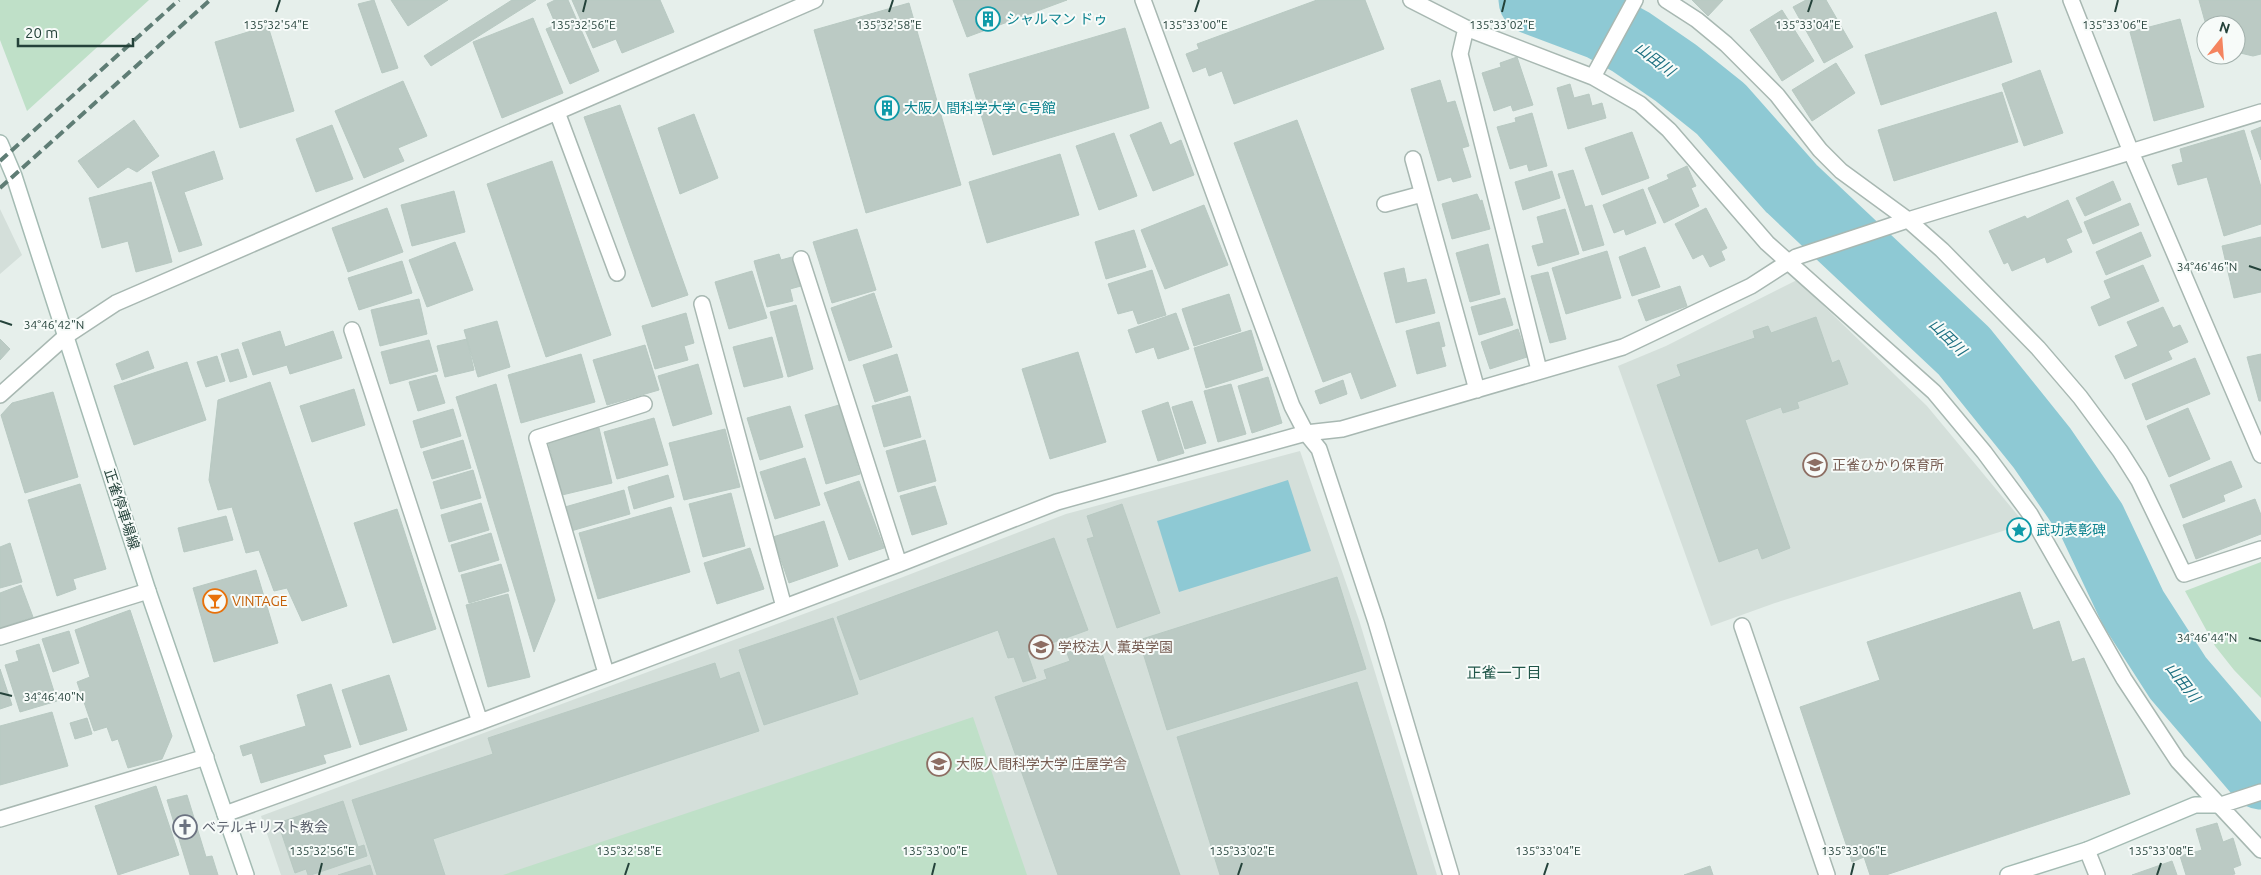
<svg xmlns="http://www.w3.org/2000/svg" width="2261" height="875" viewBox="0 0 2261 875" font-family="Ubuntu,'Noto Sans JP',sans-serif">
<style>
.built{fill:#d4dfda}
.green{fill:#bfe0c8}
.water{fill:#8ec9d4}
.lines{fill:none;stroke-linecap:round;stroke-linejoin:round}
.river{stroke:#8ec9d4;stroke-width:69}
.building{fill:#bbcac4;stroke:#b8c9c2}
.street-casing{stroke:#a8b8b2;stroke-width:18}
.secondary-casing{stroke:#a4bbb3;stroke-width:18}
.street{stroke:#fff;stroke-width:15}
.secondary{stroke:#fff;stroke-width:15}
.rail{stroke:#5f7d75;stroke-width:4;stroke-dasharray:10 5;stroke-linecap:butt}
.ticks{fill:none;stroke:#24423a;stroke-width:2}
.labels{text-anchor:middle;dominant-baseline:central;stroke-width:4;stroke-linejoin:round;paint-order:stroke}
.culture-label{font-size:14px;fill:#0d838f;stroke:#f7fbf9;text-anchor:start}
.education-label{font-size:14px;fill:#785e54;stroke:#f7fbf9;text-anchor:start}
.street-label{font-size:14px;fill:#24423a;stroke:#f7fbf9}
.food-label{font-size:14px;fill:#c56008;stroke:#f7fbf9;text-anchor:start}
.worship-label{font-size:14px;fill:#5b616d;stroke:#f7fbf9;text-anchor:start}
.water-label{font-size:15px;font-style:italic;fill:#1c6f80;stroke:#f7fbf9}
.neighbourhood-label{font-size:15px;fill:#1f5548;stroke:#f7fbf9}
.ticks-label{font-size:12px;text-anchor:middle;fill:#24423a;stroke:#f7fbf9;stroke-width:4;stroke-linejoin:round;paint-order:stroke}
</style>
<rect width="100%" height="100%" fill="#e6efeb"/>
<path class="built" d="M0,209L22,255L0,274Z
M1797,280L1927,406L2025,524L1775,603L1711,626L1618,366L1666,346Z
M1300,451L1359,620L1437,875H281L261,816L903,577L1066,514Z"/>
<path class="green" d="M0,0H149L27,111L0,40Z
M2261,562V698L2234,670L2215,646L2185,591Z
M973,717L1027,875H503Z"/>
<path class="water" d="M1288,480L1311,551L1179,592L1157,521Z"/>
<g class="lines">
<path class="river" d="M1533,0L1602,26L1631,42L1676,73L1721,109L1791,188L1964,351L2042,448L2092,521L2133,608L2178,678L2261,775"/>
</g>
<path class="building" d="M374,0L398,68L382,73L358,4Z
M391,0H448L408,26Z
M512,0H536L431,66L424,56Z
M555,0H568L599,71L570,84L546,29L556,25L547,4Z
M572,0H660L674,32L622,53L616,39L593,48Z
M953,0H1067L967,37Z
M1317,0H1365L1384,49L1234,104L1222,71L1209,76L1206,67L1193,72L1186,54L1199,49L1197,44Z
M1692,0H1723L1708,16Z
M1806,0H1826L1853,47L1824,63L1793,7Z
M2199,0H2261V54L2253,56L2236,52V25H2206Z
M909,3L961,185L866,213L814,30Z
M1782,10L1814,61L1782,81L1750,30Z
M1996,12L2012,62L1881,105L1865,55Z
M533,18L563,93L502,118L473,42Z
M2180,19L2204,107L2154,121L2130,32Z
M268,26L294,111L240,128L215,42Z
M1125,28L1149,108L993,155L969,74Z
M1517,57L1533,105L1513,111L1511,105L1494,111L1482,73L1501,67L1500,63Z
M1836,63L1855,93L1812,121L1792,90Z
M2040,70L2063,133L2024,146L2002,84Z
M1440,80L1447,103L1455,101L1469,146L1462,148L1471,177L1453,182L1451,177L1438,181L1411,89Z
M403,81L427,136L398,148L404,161L364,178L335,111Z
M1570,84L1574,98L1589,94L1592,106L1602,103L1606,118L1568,129L1557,88Z
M2002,92L2018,142L1894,181L1878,130Z
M620,105L688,295L652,307L584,117Z
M1532,113L1547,166L1529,171L1527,164L1510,169L1497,127L1516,122L1515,118Z
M694,114L718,178L680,194L658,128Z
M134,120L159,156L137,172L128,167L98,188L78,161Z
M1297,120L1396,386L1361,399L1351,372L1323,382L1234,143Z
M1161,122L1170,145L1181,140L1194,175L1153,191L1130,135Z
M332,125L353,179L316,192L296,139Z
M2261,127V160L2251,131Z
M2244,130L2261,187V224L2224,236L2207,177L2178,185L2172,165L2183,162L2180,149Z
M1632,132L1649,178L1602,195L1585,148Z
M1114,133L1137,196L1099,210L1076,146Z
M214,151L223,179L184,192L202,245L179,252L152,172Z
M1060,154L1079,215L987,243L969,182Z
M552,161L611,335L546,357L487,184Z
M1687,166L1696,186L1691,188L1699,206L1664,223L1648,188L1669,179L1667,175Z
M1573,170L1585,207L1592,205L1604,245L1583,251L1558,174Z
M1552,171L1560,198L1523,210L1515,182Z
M2113,181L2121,200L2085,216L2076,198Z
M151,182L172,262L136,272L128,241L102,248L89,198Z
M1643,189L1656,223L1626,235L1624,229L1614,233L1603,205Z
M454,191L465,232L412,246L401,205Z
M1477,194L1480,201L1482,200L1490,229L1452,239L1442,204Z
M2068,200L2082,232L2066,239L2072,252L2047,263L2045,257L2012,271L2008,262L2004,264L1989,231L2025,216L2027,219Z
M2130,203L2139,225L2093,244L2084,222Z
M1204,205L1228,265L1165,289L1141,230Z
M387,208L403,252L348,272L332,228Z
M1706,208L1727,248L1721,251L1725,260L1710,267L1703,254L1693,259L1675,224Z
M1565,209L1579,254L1538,266L1532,246L1544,243L1537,217Z
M857,229L876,290L832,303L813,242Z
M1134,230L1146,267L1106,279L1095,242Z
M2141,232L2151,256L2106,275L2096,252Z
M2261,237V292L2234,298L2222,246Z
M455,242L473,290L427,307L409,260Z
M1488,244L1500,294L1470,302L1456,253Z
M1645,247L1660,287L1632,296L1619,257Z
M1607,251L1621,298L1566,314L1552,268Z
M779,254L781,260L792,257L801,286L790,289L793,301L767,307L754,261Z
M402,261L412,293L359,310L348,278Z
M2143,265L2159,301L2099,326L2091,307L2111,298L2104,281Z
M1404,268L1407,283L1426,279L1435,313L1396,323L1384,273Z
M1152,270L1166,315L1138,324L1133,310L1118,314L1108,284Z
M752,271L767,318L729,329L715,282Z
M1548,272L1566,339L1550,343L1531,276Z
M1680,286L1687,306L1646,321L1638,300Z
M874,293L892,347L849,361L831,308Z
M1229,294L1241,331L1194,346L1182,309Z
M1505,298L1513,325L1479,335L1471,307Z
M419,299L427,334L380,346L371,310Z
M796,305L813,369L788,377L770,312Z
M2163,307L2173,328L2180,325L2188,342L2168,351L2172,359L2125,379L2115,356L2138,346L2127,322Z
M686,313L694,343L684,346L688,360L655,369L642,326Z
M1176,313L1189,349L1158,359L1154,347L1136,353L1128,330Z
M1816,317L1832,363L1839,360L1848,384L1797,402L1799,408L1783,413L1781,407L1745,420L1790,548L1762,559L1758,548L1719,562L1657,385L1681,376L1677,365L1755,338L1753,331L1768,326L1771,333Z
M497,321L510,367L478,377L464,330Z
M1439,322L1445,346L1441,347L1446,366L1417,374L1406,331Z
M1518,329L1527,357L1490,369L1481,342Z
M1251,330L1263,370L1206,388L1194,348Z
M280,331L285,347L333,331L342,358L290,374L287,365L253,375L242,343Z
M772,337L783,377L744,387L733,347Z
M0,339L10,349L0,360Z
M467,339L474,370L445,377L437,346Z
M429,340L438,371L390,384L381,352Z
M645,345L659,390L607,405L593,360Z
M238,349L247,377L230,382L221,354Z
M148,351L154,368L122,380L116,364Z
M1078,352L1106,442L1050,459L1022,369Z
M581,354L595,402L521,423L508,375Z
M897,354L908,391L875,402L863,365Z
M2261,354V401H2259L2247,357Z
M217,356L225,381L206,387L197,362Z
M2195,358L2210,394L2146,420L2132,384Z
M187,362L206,420L134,445L114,386Z
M698,364L712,414L673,426L658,376Z
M436,375L445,403L418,411L409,382Z
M1268,377L1282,423L1252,433L1238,386Z
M1343,380L1347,394L1320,404L1315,391Z
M270,382L347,606L302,621L287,588L274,591L259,550L246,553L232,507L218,510L209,480L218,400Z
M496,384L555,600L534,652L456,397Z
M1231,384L1246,434L1218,442L1204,391Z
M354,389L365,425L312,442L300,406Z
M53,392L78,477L25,493L1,415L12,403Z
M910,396L921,437L884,447L872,406Z
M1192,401L1206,443L1185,449L1172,407Z
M1168,402L1184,453L1158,461L1142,411Z
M839,405L860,474L826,484L805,415Z
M790,406L803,447L760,460L747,418Z
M2188,408L2210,459L2169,477L2147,426Z
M453,409L461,436L421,448L413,421Z
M654,418L668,465L617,479L604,432Z
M599,428L612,483L562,495L548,441Z
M725,429L740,487L684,500L669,443Z
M463,440L471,468L432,479L423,452Z
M925,440L936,481L898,492L886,451Z
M805,458L820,505L775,519L760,472Z
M2231,461L2242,487L2223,495L2225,501L2183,518L2170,485Z
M473,470L481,498L441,509L433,482Z
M668,475L674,497L634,509L628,487Z
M859,481L884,548L849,560L824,493Z
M80,484L106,569L73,579L76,589L57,596L28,500Z
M935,486L947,524L912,535L900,496Z
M624,490L630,514L571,531L565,507Z
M731,493L745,546L703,557L689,504Z
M2255,499L2261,515V534L2196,559L2183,525Z
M481,503L489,530L449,542L441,515Z
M1122,504L1160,613L1117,628L1087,539L1094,537L1087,516Z
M671,507L690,572L598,599L579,533Z
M397,509L436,629L393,643L354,523Z
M226,516L233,540L184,552L178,528Z
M824,521L838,566L789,583L773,537Z
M491,533L499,560L459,572L451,545Z
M1054,538L1088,630L1027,652L1036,678L1023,682L1014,657L1008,658L998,630L860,680L837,617Z
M10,543L22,582L0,588V547Z
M750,548L764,589L717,604L704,563Z
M501,564L509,591L469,603L461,575Z
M256,570L278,643L214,662L193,588Z
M1337,577L1366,669L1167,730L1139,640Z
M21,585L33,617L0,628V593Z
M2020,592L2033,630L2059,621L2072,662L2084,658L2130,794L1886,875H1870L1864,857L1852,862L1800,707L1880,680L1867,642Z
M508,594L530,677L488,687L466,605Z
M130,610L172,736L162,759L128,768L118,739L112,741L107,727L94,731L77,682L90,677L75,630Z
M833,618L858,694L764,725L739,650Z
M69,631L79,663L53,672L42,639Z
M1098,642L1180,875H1058L995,697L1047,679L1044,670L1070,661L1067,653Z
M39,644L57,701L20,712L5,665L19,661L16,651Z
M715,663L720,679L739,672L759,731L433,839L445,875H377L352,800L493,754L488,738Z
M0,669L12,705L0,709Z
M389,675L407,730L360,745L342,690Z
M1357,682L1417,875H1220L1177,737Z
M331,684L351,747L323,755L326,763L261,783L252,753L243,756L240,746L306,726L297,695Z
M52,712L68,766L0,785V726Z
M87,718L92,734L75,739L70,723Z
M156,786L179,855L118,875L95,806Z
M187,795L206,857L212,856L218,875H190L167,800Z
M343,801L358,847L364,845L367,856L311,875H308L306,869L295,873L278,823Z
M2217,823L2223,842L2233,838L2241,865L2233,868L2235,874L2230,875H2186L2180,856L2202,850L2196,829Z
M2172,861L2177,875H2132Z
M370,865L373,875H338Z
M1710,866L1713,875H1684Z"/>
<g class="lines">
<g class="street-casing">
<path id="street" d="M1143,0L1292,406L1306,433L1319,449L1376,622L1451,875
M1411,0L1466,28L1593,77L1640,104L1669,130L1767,243L1934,392L1984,452L2030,514L2124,679L2178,761L2261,850
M1666,0L1697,20L1726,44L1777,95L1820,150L1841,171L1908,220L1942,250L2038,348L2080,397L2120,451L2139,481L2184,574L2261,549
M2071,0L2131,152L2261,455
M1466,28L1460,54L1539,370
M1593,77L1635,0
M557,112L617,273
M1413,159L1477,390
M1385,204L1422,194
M801,259L899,564
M702,304L784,607
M352,330L480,722
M0,395L66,336L116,303L815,0
M1742,626L1827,875
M0,637L148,591
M606,673L537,438L644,404
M2221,805L2261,792
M225,814L480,722L899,564L1057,502L1306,433L1342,429L1623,347L1751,286L1796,257L1908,220L2261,112
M0,819L206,757
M2087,850L2097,875"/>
</g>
<g class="secondary-casing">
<path id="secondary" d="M0,143L14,176L148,591L246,875
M2008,875L2087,850L2195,805H2221"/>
</g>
<use href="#street" class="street"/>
<use href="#secondary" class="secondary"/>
<path class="rail" d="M0,161L179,0
M0,188L210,0"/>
</g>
<path class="ticks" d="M276,12L280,0M583,12L586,0M889,12L893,0M1195,12L1199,0M1502,12L1505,0M1808,12L1812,0M2115,12L2118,0M2249,266L2261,270M0,321L12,325M2249,638L2261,641M0,693L12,696M319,875L322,863M625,875L629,863M932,875L935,863M1238,875L1242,863M1544,875L1548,863M1851,875L1854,863M2157,875L2161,863"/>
<defs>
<g id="building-ring" transform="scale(1.25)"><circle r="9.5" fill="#f7fbf9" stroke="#0f9aa8" stroke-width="1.5"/><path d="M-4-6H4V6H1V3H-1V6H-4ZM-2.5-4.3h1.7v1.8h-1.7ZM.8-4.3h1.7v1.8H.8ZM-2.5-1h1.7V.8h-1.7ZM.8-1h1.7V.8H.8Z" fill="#0f9aa8"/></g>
<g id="school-ring" transform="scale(1.25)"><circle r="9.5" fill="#f7fbf9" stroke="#8d6e63" stroke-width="1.5"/><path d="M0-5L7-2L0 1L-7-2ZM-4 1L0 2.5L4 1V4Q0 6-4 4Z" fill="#8d6e63"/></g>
<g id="sight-ring" transform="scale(1.25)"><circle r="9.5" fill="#f7fbf9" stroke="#0f9aa8" stroke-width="1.5"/><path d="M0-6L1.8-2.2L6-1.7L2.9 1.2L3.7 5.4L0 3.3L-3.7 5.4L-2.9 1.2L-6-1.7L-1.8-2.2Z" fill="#0f9aa8"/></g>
<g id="bar-ring" transform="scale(1.25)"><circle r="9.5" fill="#f7fbf9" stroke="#e8710a" stroke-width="1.5"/><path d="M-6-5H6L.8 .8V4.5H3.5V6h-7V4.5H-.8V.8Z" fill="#e8710a"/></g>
<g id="university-ring" transform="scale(1.25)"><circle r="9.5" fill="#f7fbf9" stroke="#8d6e63" stroke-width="1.5"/><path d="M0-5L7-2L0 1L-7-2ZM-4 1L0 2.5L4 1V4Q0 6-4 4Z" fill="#8d6e63"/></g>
<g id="church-ring" transform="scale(1.25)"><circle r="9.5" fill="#f7fbf9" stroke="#6b7280" stroke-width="1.5"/><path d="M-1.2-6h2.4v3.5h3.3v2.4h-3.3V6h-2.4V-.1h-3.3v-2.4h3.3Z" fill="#6b7280"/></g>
</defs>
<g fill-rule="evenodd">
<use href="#building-ring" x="988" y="19"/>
<use href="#building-ring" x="887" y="108"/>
<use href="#school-ring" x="1815" y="465"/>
<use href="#sight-ring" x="2019" y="530"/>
<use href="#bar-ring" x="215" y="601"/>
<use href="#school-ring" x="1041" y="647"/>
<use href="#university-ring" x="939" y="764"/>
<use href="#church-ring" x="185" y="827"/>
</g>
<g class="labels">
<g class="culture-label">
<text x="1006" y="19">シャルマン ドゥ</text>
<text x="904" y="108">大阪人間科学大学 C号館</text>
<text x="2036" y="530">武功表彰碑</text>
</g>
<g class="education-label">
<text x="1832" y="465">正雀ひかり保育所</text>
<text x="1058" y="647">学校法人 薫英学園</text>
<text x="956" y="764">大阪人間科学大学 庄屋学舎</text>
</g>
<g class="street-label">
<text transform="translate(122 509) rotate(72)">正雀停車場線</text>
</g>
<g class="food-label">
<text x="232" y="601">VINTAGE</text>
</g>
<g class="worship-label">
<text x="202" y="827">ベテルキリスト教会</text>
</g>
<g class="water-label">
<text transform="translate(1655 59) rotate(37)">山田川</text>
<text transform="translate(1948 337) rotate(44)">山田川</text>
<text transform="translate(2183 682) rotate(52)">山田川</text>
</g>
<g class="neighbourhood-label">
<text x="1504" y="672">正雀一丁目</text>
</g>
</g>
<g class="ticks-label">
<text x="276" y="29">135°32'54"E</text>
<text x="583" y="29">135°32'56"E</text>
<text x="889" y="29">135°32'58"E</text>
<text x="1195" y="29">135°33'00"E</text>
<text x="1502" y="29">135°33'02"E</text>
<text x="1808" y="29">135°33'04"E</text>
<text x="2115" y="29">135°33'06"E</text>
<text x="2207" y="271">34°46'46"N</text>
<text x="54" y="329">34°46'42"N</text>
<text x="2207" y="642">34°46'44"N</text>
<text x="54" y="701">34°46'40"N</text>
<text x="322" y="855">135°32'56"E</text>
<text x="629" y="855">135°32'58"E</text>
<text x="935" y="855">135°33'00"E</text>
<text x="1242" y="855">135°33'02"E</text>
<text x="1548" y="855">135°33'04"E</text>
<text x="1854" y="855">135°33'06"E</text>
<text x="2161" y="855">135°33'08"E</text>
</g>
<g transform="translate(2221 40) rotate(17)"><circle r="24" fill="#f7fbf9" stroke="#a3b1ad"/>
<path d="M0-4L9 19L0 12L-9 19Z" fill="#f4845f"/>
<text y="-8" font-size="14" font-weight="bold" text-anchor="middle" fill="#24423a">N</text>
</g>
<path d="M18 38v8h115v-8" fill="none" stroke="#24423a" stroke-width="2.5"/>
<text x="25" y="38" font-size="15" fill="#24423a" stroke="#f7fbf9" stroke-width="4" paint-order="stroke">20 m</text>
</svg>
